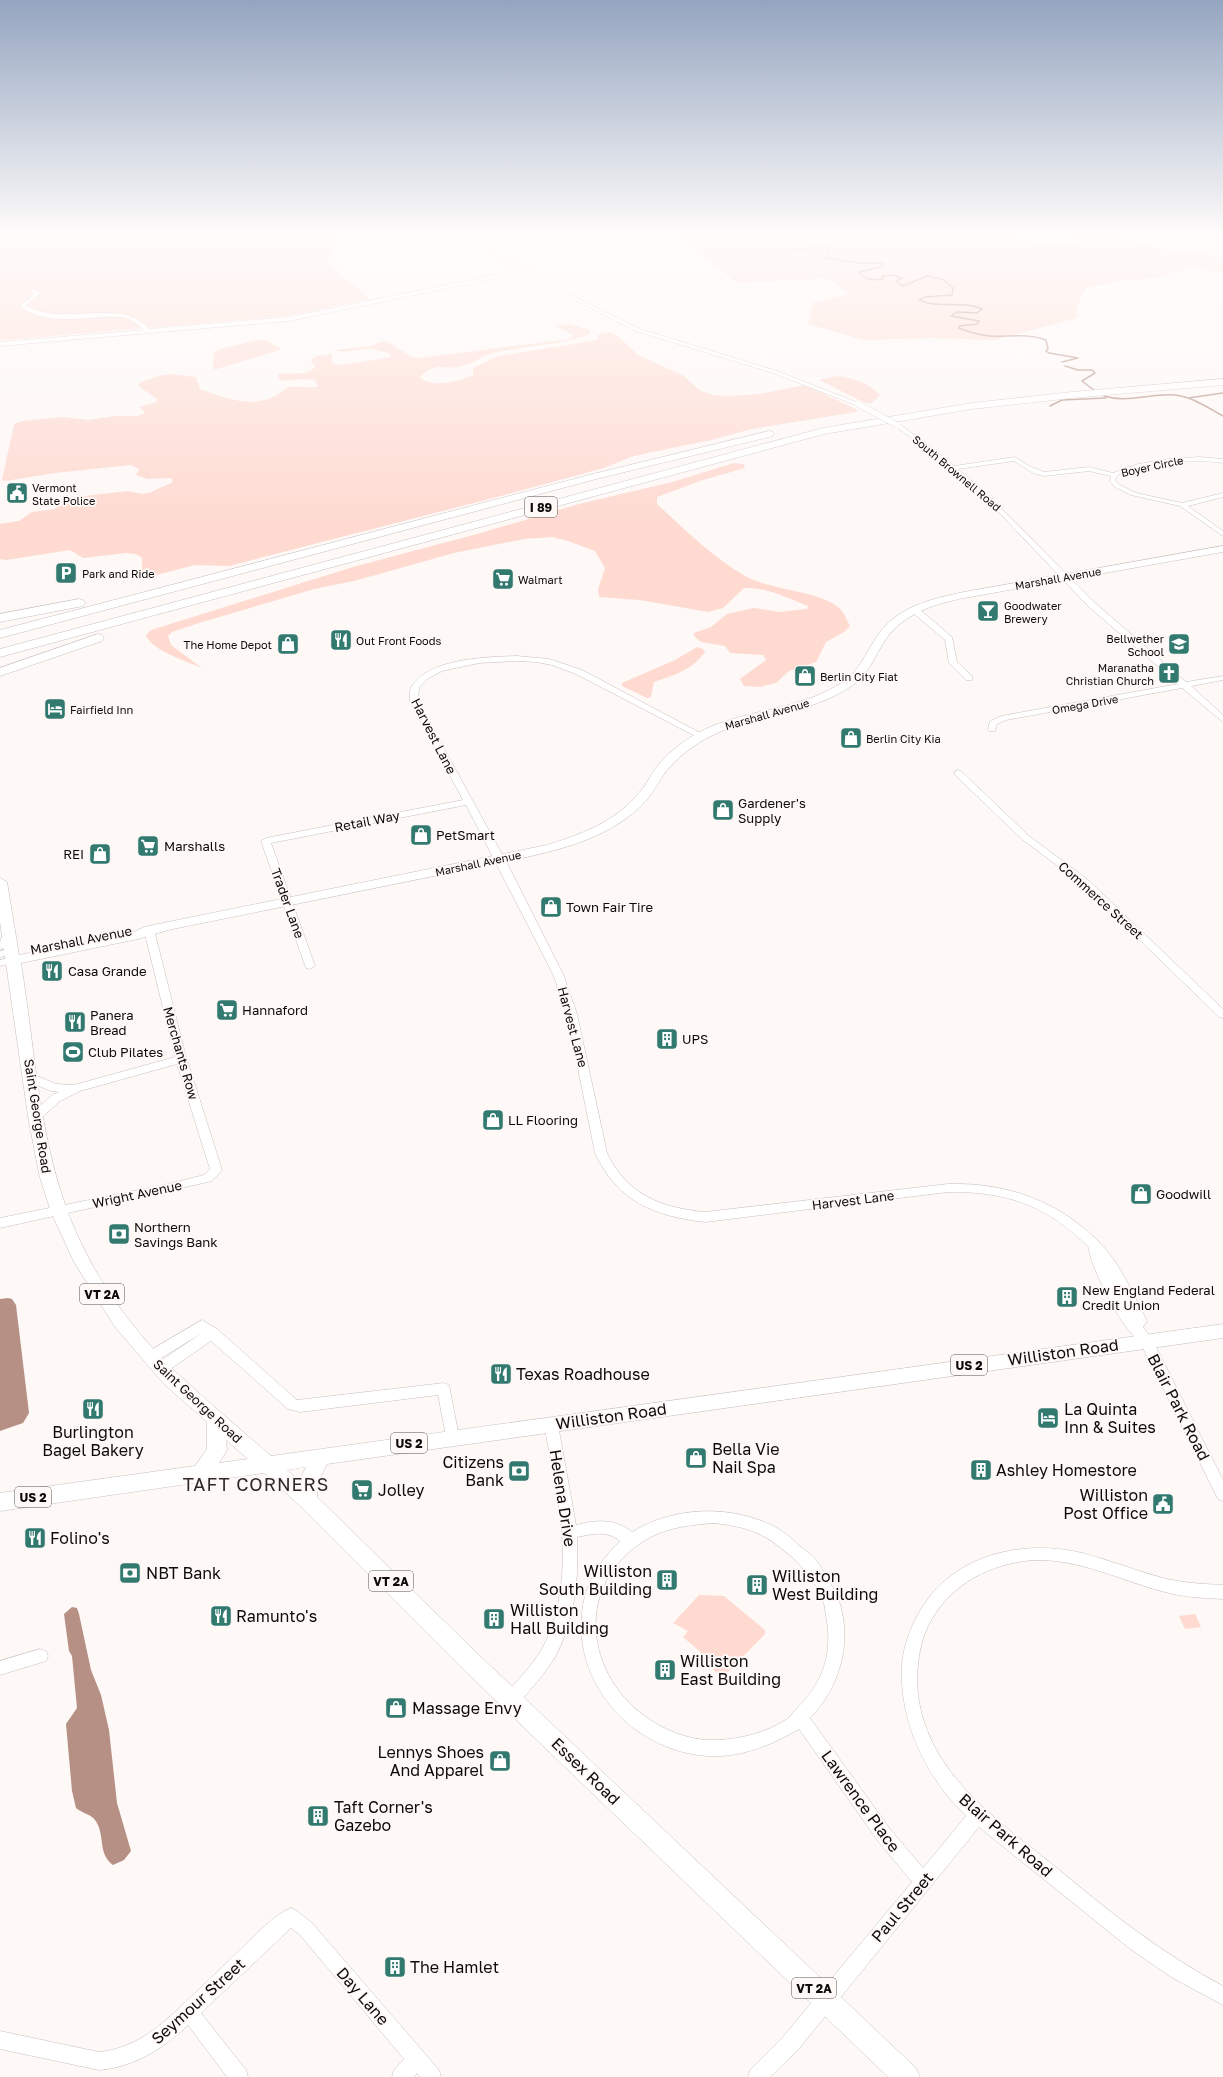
<svg xmlns="http://www.w3.org/2000/svg" width="1223" height="2077" viewBox="0 0 1223 2077" font-family="'Golos Text',sans-serif">
<style>
.green{fill:#fedad1}
.water{fill:#b68f85}
.lines{fill:none;stroke-linecap:round;stroke-linejoin:round}
.stream{stroke:#b68f85;stroke-width:1.5}
.minor-casing{stroke:#c7c0bf;stroke-width:1}
.major-casing{stroke:#c7c0bf;stroke-width:1}
.highway-casing{stroke:#c7c0bf;stroke-width:1}
.minor{fill:#fff;fill-rule:evenodd}
.major{fill:#fff;fill-rule:evenodd}
.highway{fill:#fff;fill-rule:evenodd}
.minor-bridge-casing{stroke:#c7c0bf;stroke-width:6;stroke-linecap:butt}
.minor-bridge{stroke:#fff;stroke-width:5.5}
.labels{text-anchor:middle;dominant-baseline:central;stroke-width:4;stroke-linejoin:round;paint-order:stroke}
.far-street-label{font-size:11px;fill:#0d0b0a;stroke:#fef8f6}
.far-poi-label{font-size:11px;fill:#0d0b0a;stroke:#fef8f6;text-anchor:start}
.shield{fill:#fef8f6;stroke:#555251;stroke-width:1}
.shield-label{font-size:12px;font-weight:bold;fill:#0d0b0a}
.street-label{font-size:13px;fill:#0d0b0a;stroke:#fef8f6}
.poi-label{font-size:13px;fill:#0d0b0a;stroke:#fef8f6;text-anchor:start}
.near-street-label{font-size:16px;fill:#0d0b0a;stroke:#fef8f6}
.near-poi-label{font-size:16px;fill:#0d0b0a;stroke:#fef8f6;text-anchor:start}
.near-quarter-label{font-size:18px;letter-spacing:1px;fill:#2d2827;stroke:#fef8f6}
</style>
<rect width="100%" height="100%" fill="#fef8f6"/>
<path class="green" d="M0,233H331L338,245L327,263L370,299L287,316L6,340L0,339Z
M674,233H991L1043,244H1087L1062,234L1095,233L1189,254L1198,250L1223,259V272L1191,267L1156,278L1121,281L1086,288L1076,308L1077,318L994,340L932,338L864,340L808,324L813,303L848,294L828,278L737,283Z
M570,324L589,330L590,334C559,346 526,345 494,353C483,355 474,363 463,366C445,371 437,360 420,377C432,389 460,381 473,375V368L498,356L592,341L598,339L597,335L610,332L618,336L638,355L684,376L699,390L713,395L729,396L759,394L805,385L858,410L856,412L752,429L711,440L648,453L631,457L604,468L493,498L229,566L195,565L145,578L142,577V558L136,554L126,553L83,558L70,550L6,560L0,559V524L19,521L32,512L55,509L75,497L128,491L142,494L151,492L173,482L171,478L147,479L136,475L139,469L131,465L55,473L6,481L2,480L14,424L22,421L64,417L89,420L114,416H138L145,413L140,407L156,402L157,399L138,386L139,383C166,372 169,373 196,377L200,389C225,398 251,409 277,395C281,393 284,390 287,388C297,384 306,390 318,386L315,380L302,379L284,381L278,379V374C292,371 304,378 315,367L311,360L316,356L331,354L333,355L331,359L333,364L341,365L391,357V354C382,351 375,349 366,349C355,349 344,354 334,350L371,346L379,342L386,341L412,357L419,358L570,339L573,335L555,326Z
M257,340H265L280,348V350L217,369H213L214,352L224,348Z
M836,376C853,378 868,382 880,395L872,403H865L819,380Z
M734,463L744,464L745,468L703,480L657,497V504C685,530 713,558 747,577C771,590 823,592 839,608C844,612 847,620 850,626L844,632L826,642L816,662L789,671L776,683L760,687L744,686L740,679L766,660L763,655L730,653L725,646L701,642L694,636V633L711,627L727,614L754,608L779,612L807,609L808,606C787,598 766,587 744,588L723,608L708,612L640,600L599,597L598,589L605,568L595,551L568,541L552,537L524,539L454,553L354,581L314,589L199,623L172,632L168,636L171,645L202,668C187,661 152,651 146,635L151,630L353,567L477,534L579,504L672,482Z
M697,647L703,649L705,652C691,671 674,675 654,682L651,697L647,698L622,686V683L675,660Z
M699,1595L724,1596L765,1630V1634L726,1674L717,1673L702,1660L705,1656L683,1637L688,1631L673,1623Z
M1195,1614L1201,1627L1185,1629L1179,1616Z"/>
<path class="water" d="M8,1298L12,1299L16,1305L29,1413L23,1423L0,1431V1299Z
M72,1607L77,1608L79,1614L91,1670L101,1695L109,1730L117,1803L131,1851L124,1860L113,1865C97,1853 106,1835 95,1820C92,1815 82,1813 76,1808L72,1791L66,1724L77,1708L72,1656L69,1651L64,1614Z"/>
<g class="lines">
<path class="stream" d="M865,233L878,237L845,240L840,239L837,235H827L831,245L825,248L829,252L826,258L858,263H880L883,264L881,267L859,272C865,280 873,281 883,279L882,276L893,275L902,278L896,281L902,286L928,276L944,280L953,288L952,295L925,297L919,300C939,309 962,300 982,309L977,313L957,312L951,316L979,321L977,324L959,326V328C969,332 979,335 990,336C1009,337 1028,333 1046,340L1048,348L1046,351L1049,353L1078,358L1062,362
M792,250L825,247
M1065,366L1078,370H1092L1095,373L1082,381L1095,391
M1099,394C1125,405 1149,393 1175,395C1193,397 1208,408 1223,416
M1188,398L1223,393
M1050,406L1062,400L1106,398"/>
<g class="minor-casing">
<path id="minor" d="M461,233H466L536,277L640,329L777,371L861,404L856,405L773,373L636,331L522,273L289,321L0,346V342L143,330C138,323 131,320 123,317C93,315 44,328 20,306L34,294L31,291L34,289L40,294L26,305C64,328 123,296 149,329L289,317L518,270Z
M895,424H899L931,447L954,466L1015,457L1029,466L1044,472L1089,467L1113,473L1138,464L1169,459L1200,457L1223,459V463C1189,458 1150,462 1119,474L1115,480L1120,485L1136,493L1182,503L1223,493V497L1188,506L1223,531V536L1180,506L1131,495L1115,487L1110,481L1111,476L1089,471L1044,476L1033,473L1014,461L958,469L993,500L1094,602L1186,682L1223,676V680L1191,686L1223,715V722L1182,688L1006,720L997,724L995,731H989L988,729L990,721L1001,716L1178,684L1088,606L989,502L927,449L895,426Z
M912,608H918L952,637L957,662L972,676V680H966L949,663L945,640L912,612Z
M517,656L549,659L582,670L706,736L702,739L699,738L576,674L552,665L536,662L517,661L479,663L442,671L427,679L419,688L418,701L509,867L563,974L577,1014L607,1153C627,1195 662,1208 705,1212L948,1184C1010,1182 1067,1204 1108,1252C1124,1272 1135,1298 1147,1321L1143,1327L1153,1341L1223,1480V1501L1218,1499L1141,1344C1135,1337 1128,1330 1123,1323C1114,1309 1089,1263 1089,1248C1049,1206 1006,1191 948,1192L705,1222C654,1216 618,1202 595,1153L567,1014L553,974L466,805L271,843L315,966L310,969L306,968L261,841L266,838L463,800L410,701C410,696 409,690 412,686C430,658 487,657 517,656Z
M958,770L961,771L1029,836L1087,879L1223,1009V1018L1219,1017L1081,883L1023,840L955,775L954,773Z
M149,927L154,930L185,1053L222,1170L212,1181L208,1182L0,1228V1218L168,1184L204,1175L210,1169L177,1064L80,1091L60,1101L40,1119L36,1120L30,1116L52,1095L59,1092L51,1091L27,1081L25,1078L27,1075H35L56,1084L74,1085L175,1057L144,930Z
M9,932L14,935L4,948L0,949C0,941 0,934 9,932Z
M12,949L17,952L16,954L0,957V951Z
M14,957L18,958L19,960L18,962L0,966V960Z
M202,1320L217,1329L297,1400L444,1383L449,1385L459,1437L457,1441L452,1443L447,1441L438,1395L300,1412L288,1409L211,1341L166,1372L161,1373L156,1372L154,1368L156,1364L202,1333L156,1361L151,1362L146,1361L144,1357L146,1353Z
M551,1419L556,1421L558,1425L576,1525C596,1520 615,1518 632,1532C675,1506 732,1504 777,1528C786,1533 793,1540 801,1547C806,1551 812,1555 817,1561C820,1565 823,1571 826,1576C830,1583 835,1590 838,1598C853,1640 841,1686 810,1718L890,1829L923,1868L966,1816C926,1777 899,1722 902,1665C904,1638 918,1609 936,1589C973,1550 1032,1541 1082,1553C1110,1560 1136,1571 1163,1578C1183,1583 1203,1584 1223,1585V1599C1202,1598 1182,1597 1161,1591C1117,1579 1071,1555 1024,1561C983,1567 947,1588 928,1626C918,1647 916,1672 918,1695C929,1776 999,1821 1057,1868C1109,1912 1163,1954 1223,1986V2005L1171,1977L1129,1948L979,1827L797,2051L770,2077H748L750,2070L783,2037L912,1882L878,1841L799,1729C772,1745 740,1758 708,1756C628,1751 565,1675 585,1596C590,1575 605,1556 620,1541C607,1530 593,1534 577,1537C579,1578 575,1620 555,1657C544,1675 530,1690 517,1705L511,1708L505,1705L503,1700L505,1695C519,1678 537,1661 546,1641C577,1572 558,1496 544,1425L546,1421ZM714,1523C729,1525 745,1527 759,1534C771,1539 780,1548 791,1556C804,1568 815,1582 822,1598C825,1604 825,1610 826,1616C833,1651 824,1681 799,1706C795,1710 791,1716 787,1719C766,1733 741,1739 716,1740C693,1741 671,1733 652,1721C583,1678 572,1581 649,1538C668,1527 692,1525 714,1523Z
M40,1649L46,1651L48,1656L46,1661L0,1675V1661Z
M291,1908L297,1911L312,1923L439,2070L441,2077H420L417,2073L414,2077H392L394,2070L404,2059L300,1935L291,1928L201,2013L246,2070L248,2077H227L188,2025C163,2049 134,2067 99,2070L0,2049V2031L99,2052C140,2048 167,2020 195,1993C213,1976 231,1959 248,1942C261,1930 274,1915 291,1908Z"/>
</g>
<g class="major-casing">
<path id="major" d="M1223,546V552L964,598C935,604 904,613 886,639C874,657 869,675 850,687C808,715 755,714 711,736C693,745 676,758 664,774C658,783 653,793 646,801C612,837 564,849 518,859L168,930L138,939L21,963C33,1037 38,1121 61,1192C82,1261 126,1325 178,1374C208,1402 240,1429 271,1456L1223,1324V1338L327,1464L319,1480L317,1497L482,1658L916,2068L920,2077H888L466,1672L300,1506L264,1473L0,1511V1493L195,1466L207,1449V1422L164,1384L115,1327L74,1262L51,1212L39,1174L28,1116L0,922V878L7,882L19,955L134,932L144,927L168,922L547,845C580,835 615,822 638,794C645,787 649,778 655,769C666,755 680,743 696,734C742,708 800,712 844,681C860,670 865,654 876,638C895,607 931,599 964,592ZM226,1440L248,1459L219,1463L227,1450ZM306,1467L299,1481L287,1470Z"/>
</g>
<g class="highway-casing">
<path id="highway" d="M1223,379V385L1072,398L972,409L824,434L0,657V649L823,428L972,403L1072,392Z
M769,431L773,432L774,434L773,436L600,478L0,638V630L593,474Z
M79,599L83,600L85,603L83,606L0,622V614Z
M98,634L102,635L104,638L102,641L0,676V668Z"/>
</g>
<use href="#minor" class="minor"/>
<use href="#major" class="major"/>
<use href="#highway" class="highway"/>
<g class="minor-bridge-casing">
<path id="minor-bridge" d="M858,404L897,425"/>
</g>
<use href="#minor-bridge" class="minor-bridge"/>
</g>
<linearGradient id="sky" x2="0" y2="1"><stop stop-color="#94a5c0"/><stop offset="0.45" stop-color="#fffcfb"/><stop offset="1" stop-color="#fffcfb" stop-opacity="0"/></linearGradient>
<rect width="1223" height="523" fill="url(#sky)"/>
<defs>
<g id="civic-square" transform="scale(1.15)"><rect x="-9" y="-9" width="18" height="18" rx="4" fill="#327970" stroke="#fef8f6"/><path d="M-.6-6.5H3V-4.5H.6V-3L4-1V1h2V6H-6V1h2V-1L-.6-3ZM-1.2 2.5V6h2.4V2.5Z" fill="#fff"/></g>
<g id="parking-square" transform="scale(1.15)"><rect x="-9" y="-9" width="18" height="18" rx="4" fill="#327970" stroke="#fef8f6"/><path d="M-3.5-5.5H1a3.5 3.5 0 0 1 0 7H-1V5.5H-3.5ZM-1-3.4V-.6H.8a1.4 1.4 0 0 0 0-2.8Z" fill="#fff"/></g>
<g id="supermarket-square" transform="scale(1.15)"><rect x="-9" y="-9" width="18" height="18" rx="4" fill="#327970" stroke="#fef8f6"/><path d="M-6-5.5h2.5l.6 2H6L4.5 2H-2.5L-4.4-4H-6ZM-1.5 3.2a1.3 1.3 0 1 0 .1 0ZM3 3.2a1.3 1.3 0 1 0 .1 0Z" fill="#fff"/></g>
<g id="bar-square" transform="scale(1.15)"><rect x="-9" y="-9" width="18" height="18" rx="4" fill="#327970" stroke="#fef8f6"/><path d="M-6-5H6L.8 .8V4.5H3.5V6h-7V4.5H-.8V.8Z" fill="#fff"/></g>
<g id="restaurant-square" transform="scale(1.15)"><rect x="-9" y="-9" width="18" height="18" rx="4" fill="#327970" stroke="#fef8f6"/><path d="M-5-6h1v4h1v-4h1v4h1v-4h1v5L-1.5 .5V6h-2V.5L-5-1ZM5-6V6H3V1.5H1.5Q1.5-4 5-6Z" fill="#fff"/></g>
<g id="shop-square" transform="scale(1.15)"><rect x="-9" y="-9" width="18" height="18" rx="4" fill="#327970" stroke="#fef8f6"/><path d="M-5-2.5h2.3a2.7 3.5 0 0 1 5.4 0H5L5.5 6h-11ZM-1.5-2.5h3a1.5 2.3 0 0 0-3 0Z" fill="#fff"/></g>
<g id="school-square" transform="scale(1.15)"><rect x="-9" y="-9" width="18" height="18" rx="4" fill="#327970" stroke="#fef8f6"/><path d="M0-5L7-2L0 1L-7-2ZM-4 1L0 2.5L4 1V4Q0 6-4 4Z" fill="#fff"/></g>
<g id="church-square" transform="scale(1.15)"><rect x="-9" y="-9" width="18" height="18" rx="4" fill="#327970" stroke="#fef8f6"/><path d="M-1.2-6h2.4v3.5h3.3v2.4h-3.3V6h-2.4V-.1h-3.3v-2.4h3.3Z" fill="#fff"/></g>
<g id="hotel-square" transform="scale(1.15)"><rect x="-9" y="-9" width="18" height="18" rx="4" fill="#327970" stroke="#fef8f6"/><path d="M-6-4.5h1.5V1H6V5H4.5V3h-9V5H-6ZM-4 0a1.8 1.8 0 1 1 3.6 0ZM.5 0V-2.5h3Q6-2.5 6 0Z" fill="#fff"/></g>
<g id="building-square" transform="scale(1.15)"><rect x="-9" y="-9" width="18" height="18" rx="4" fill="#327970" stroke="#fef8f6"/><path d="M-4-6H4V6H1V3H-1V6H-4ZM-2.5-4.3h1.7v1.8h-1.7ZM.8-4.3h1.7v1.8H.8ZM-2.5-1h1.7V.8h-1.7ZM.8-1h1.7V.8H.8Z" fill="#fff"/></g>
<g id="stadium-square" transform="scale(1.15)"><rect x="-9" y="-9" width="18" height="18" rx="4" fill="#327970" stroke="#fef8f6"/><path d="M0-5a6.5 5 0 1 0 0 10a6.5 5 0 1 0 0-10ZM-3.5-1.8h7v3.6h-7Z" fill="#fff"/></g>
<g id="bank-square" transform="scale(1.15)"><rect x="-9" y="-9" width="18" height="18" rx="4" fill="#327970" stroke="#fef8f6"/><path d="M-6-4H6V4H-6ZM0-2.3a2.3 2.3 0 1 0 0 4.6a2.3 2.3 0 1 0 0-4.6Z" fill="#fff"/></g>
</defs>
<g fill-rule="evenodd">
<use href="#civic-square" x="17" y="493"/>
<use href="#parking-square" x="66" y="573"/>
<use href="#supermarket-square" x="503" y="579"/>
<use href="#bar-square" x="988" y="611"/>
<use href="#restaurant-square" x="341" y="640"/>
<use href="#shop-square" x="288" y="644"/>
<use href="#school-square" x="1179" y="644"/>
<use href="#church-square" x="1169" y="673"/>
<use href="#shop-square" x="805" y="676"/>
<use href="#hotel-square" x="55" y="709"/>
<use href="#shop-square" x="851" y="738"/>
<use href="#shop-square" x="723" y="810"/>
<use href="#shop-square" x="421" y="835"/>
<use href="#supermarket-square" x="148" y="846"/>
<use href="#shop-square" x="100" y="854"/>
<use href="#shop-square" x="551" y="907"/>
<use href="#restaurant-square" x="52" y="971"/>
<use href="#supermarket-square" x="227" y="1010"/>
<use href="#restaurant-square" x="75" y="1022"/>
<use href="#building-square" x="667" y="1039"/>
<use href="#stadium-square" x="73" y="1052"/>
<use href="#shop-square" x="493" y="1120"/>
<use href="#shop-square" x="1141" y="1194"/>
<use href="#bank-square" x="119" y="1234"/>
<use href="#building-square" x="1067" y="1297"/>
<use href="#restaurant-square" x="501" y="1374"/>
<use href="#restaurant-square" x="93" y="1409"/>
<use href="#hotel-square" x="1048" y="1418"/>
<use href="#shop-square" x="696" y="1458"/>
<use href="#building-square" x="981" y="1470"/>
<use href="#bank-square" x="519" y="1471"/>
<use href="#supermarket-square" x="362" y="1490"/>
<use href="#civic-square" x="1163" y="1504"/>
<use href="#restaurant-square" x="35" y="1538"/>
<use href="#bank-square" x="130" y="1573"/>
<use href="#building-square" x="667" y="1580"/>
<use href="#building-square" x="757" y="1585"/>
<use href="#restaurant-square" x="221" y="1616"/>
<use href="#building-square" x="494" y="1619"/>
<use href="#building-square" x="665" y="1670"/>
<use href="#shop-square" x="396" y="1708"/>
<use href="#shop-square" x="500" y="1761"/>
<use href="#building-square" x="318" y="1816"/>
<use href="#building-square" x="395" y="1967"/>
</g>
<g class="labels">
<g class="far-street-label">
<text transform="translate(1152 466) rotate(-12)">Boyer Circle</text>
<text transform="translate(957 473) rotate(40)">South Brownell Road</text>
<text transform="translate(1058 578) rotate(-10)">Marshall Avenue</text>
<text transform="translate(1085 704) rotate(-10)">Omega Drive</text>
<text transform="translate(767 714) rotate(-16)">Marshall Avenue</text>
<text transform="translate(478 863) rotate(-12)">Marshall Avenue</text>
</g>
<g class="far-poi-label">
<text x="32" y="487">Vermont<tspan x="32" dy="13">State Police</tspan></text>
<text x="82" y="573">Park and Ride</text>
<text x="518" y="579">Walmart</text>
<text x="1004" y="605">Goodwater<tspan x="1004" dy="13">Brewery</tspan></text>
<text x="1164" y="638" text-anchor="end">Bellwether<tspan x="1164" dy="13">School</tspan></text>
<text x="356" y="640">Out Front Foods</text>
<text x="272" y="644" text-anchor="end">The Home Depot</text>
<text x="1154" y="667" text-anchor="end">Maranatha<tspan x="1154" dy="13">Christian Church</tspan></text>
<text x="820" y="676">Berlin City Fiat</text>
<text x="70" y="709">Fairfield Inn</text>
<text x="866" y="738">Berlin City Kia</text>
</g>
<g class="shield">
<rect x="525" y="497" width="32" height="20" rx="3"/>
<rect x="80" y="1284" width="44" height="20" rx="3"/>
<rect x="951" y="1355" width="36" height="20" rx="3"/>
<rect x="391" y="1433" width="36" height="20" rx="3"/>
<rect x="15" y="1487" width="36" height="20" rx="3"/>
<rect x="369" y="1571" width="44" height="20" rx="3"/>
<rect x="792" y="1978" width="44" height="20" rx="3"/>
</g>
<g class="shield-label">
<text x="541" y="507">I 89</text>
<text x="102" y="1294">VT 2A</text>
<text x="969" y="1365">US 2</text>
<text x="409" y="1443">US 2</text>
<text x="33" y="1497">US 2</text>
<text x="391" y="1581">VT 2A</text>
<text x="814" y="1988">VT 2A</text>
</g>
<g class="street-label">
<text transform="translate(434 736) rotate(63)">Harvest Lane</text>
<text transform="translate(367 821) rotate(-11)">Retail Way</text>
<text transform="translate(1101 900) rotate(42)">Commerce Street</text>
<text transform="translate(288 903) rotate(70)">Trader Lane</text>
<text transform="translate(81 940) rotate(-11)">Marshall Avenue</text>
<text transform="translate(573 1027) rotate(75)">Harvest Lane</text>
<text transform="translate(181 1053) rotate(74)">Merchants Row</text>
<text transform="translate(38 1116) rotate(81)">Saint George Road</text>
<text transform="translate(137 1194) rotate(-12)">Wright Avenue</text>
<text transform="translate(853 1200) rotate(-7)">Harvest Lane</text>
<text transform="translate(198 1401) rotate(43)">Saint George Road</text>
</g>
<g class="poi-label">
<text x="738" y="803">Gardener's<tspan x="738" dy="15">Supply</tspan></text>
<text x="436" y="835">PetSmart</text>
<text x="164" y="846">Marshalls</text>
<text x="84" y="854" text-anchor="end">REI</text>
<text x="566" y="907">Town Fair Tire</text>
<text x="68" y="971">Casa Grande</text>
<text x="242" y="1010">Hannaford</text>
<text x="90" y="1015">Panera<tspan x="90" dy="15">Bread</tspan></text>
<text x="682" y="1039">UPS</text>
<text x="88" y="1052">Club Pilates</text>
<text x="508" y="1120">LL Flooring</text>
<text x="1156" y="1194">Goodwill</text>
<text x="134" y="1227">Northern<tspan x="134" dy="15">Savings Bank</tspan></text>
<text x="1082" y="1290">New England Federal<tspan x="1082" dy="15">Credit Union</tspan></text>
</g>
<g class="near-street-label">
<text transform="translate(1063 1352) rotate(-8)">Williston Road</text>
<text transform="translate(1179 1407) rotate(63)">Blair Park Road</text>
<text transform="translate(611 1416) rotate(-8)">Williston Road</text>
<text transform="translate(563 1498) rotate(81)">Helena Drive</text>
<text transform="translate(586 1771) rotate(44)">Essex Road</text>
<text transform="translate(861 1801) rotate(54)">Lawrence Place</text>
<text transform="translate(1006 1835) rotate(41)">Blair Park Road</text>
<text transform="translate(902 1907) rotate(-50)">Paul Street</text>
<text transform="translate(363 1996) rotate(49)">Day Lane</text>
<text transform="translate(198 2001) rotate(-42)">Seymour Street</text>
</g>
<g class="near-poi-label">
<text x="516" y="1374">Texas Roadhouse</text>
<text x="1064" y="1409">La Quinta<tspan x="1064" dy="18">Inn &amp; Suites</tspan></text>
<text x="93" y="1432" text-anchor="middle">Burlington<tspan x="93" dy="18">Bagel Bakery</tspan></text>
<text x="712" y="1449">Bella Vie<tspan x="712" dy="18">Nail Spa</tspan></text>
<text x="504" y="1462" text-anchor="end">Citizens<tspan x="504" dy="18">Bank</tspan></text>
<text x="996" y="1470">Ashley Homestore</text>
<text x="378" y="1490">Jolley</text>
<text x="1148" y="1495" text-anchor="end">Williston<tspan x="1148" dy="18">Post Office</tspan></text>
<text x="50" y="1538">Folino's</text>
<text x="652" y="1571" text-anchor="end">Williston<tspan x="652" dy="18">South Building</tspan></text>
<text x="146" y="1573">NBT Bank</text>
<text x="772" y="1576">Williston<tspan x="772" dy="18">West Building</tspan></text>
<text x="510" y="1610">Williston<tspan x="510" dy="18">Hall Building</tspan></text>
<text x="236" y="1616">Ramunto's</text>
<text x="680" y="1661">Williston<tspan x="680" dy="18">East Building</tspan></text>
<text x="412" y="1708">Massage Envy</text>
<text x="484" y="1752" text-anchor="end">Lennys Shoes<tspan x="484" dy="18">And Apparel</tspan></text>
<text x="334" y="1807">Taft Corner's<tspan x="334" dy="18">Gazebo</tspan></text>
<text x="410" y="1967">The Hamlet</text>
</g>
<g class="near-quarter-label">
<text x="256" y="1484">TAFT CORNERS</text>
</g>
</g>
</svg>
